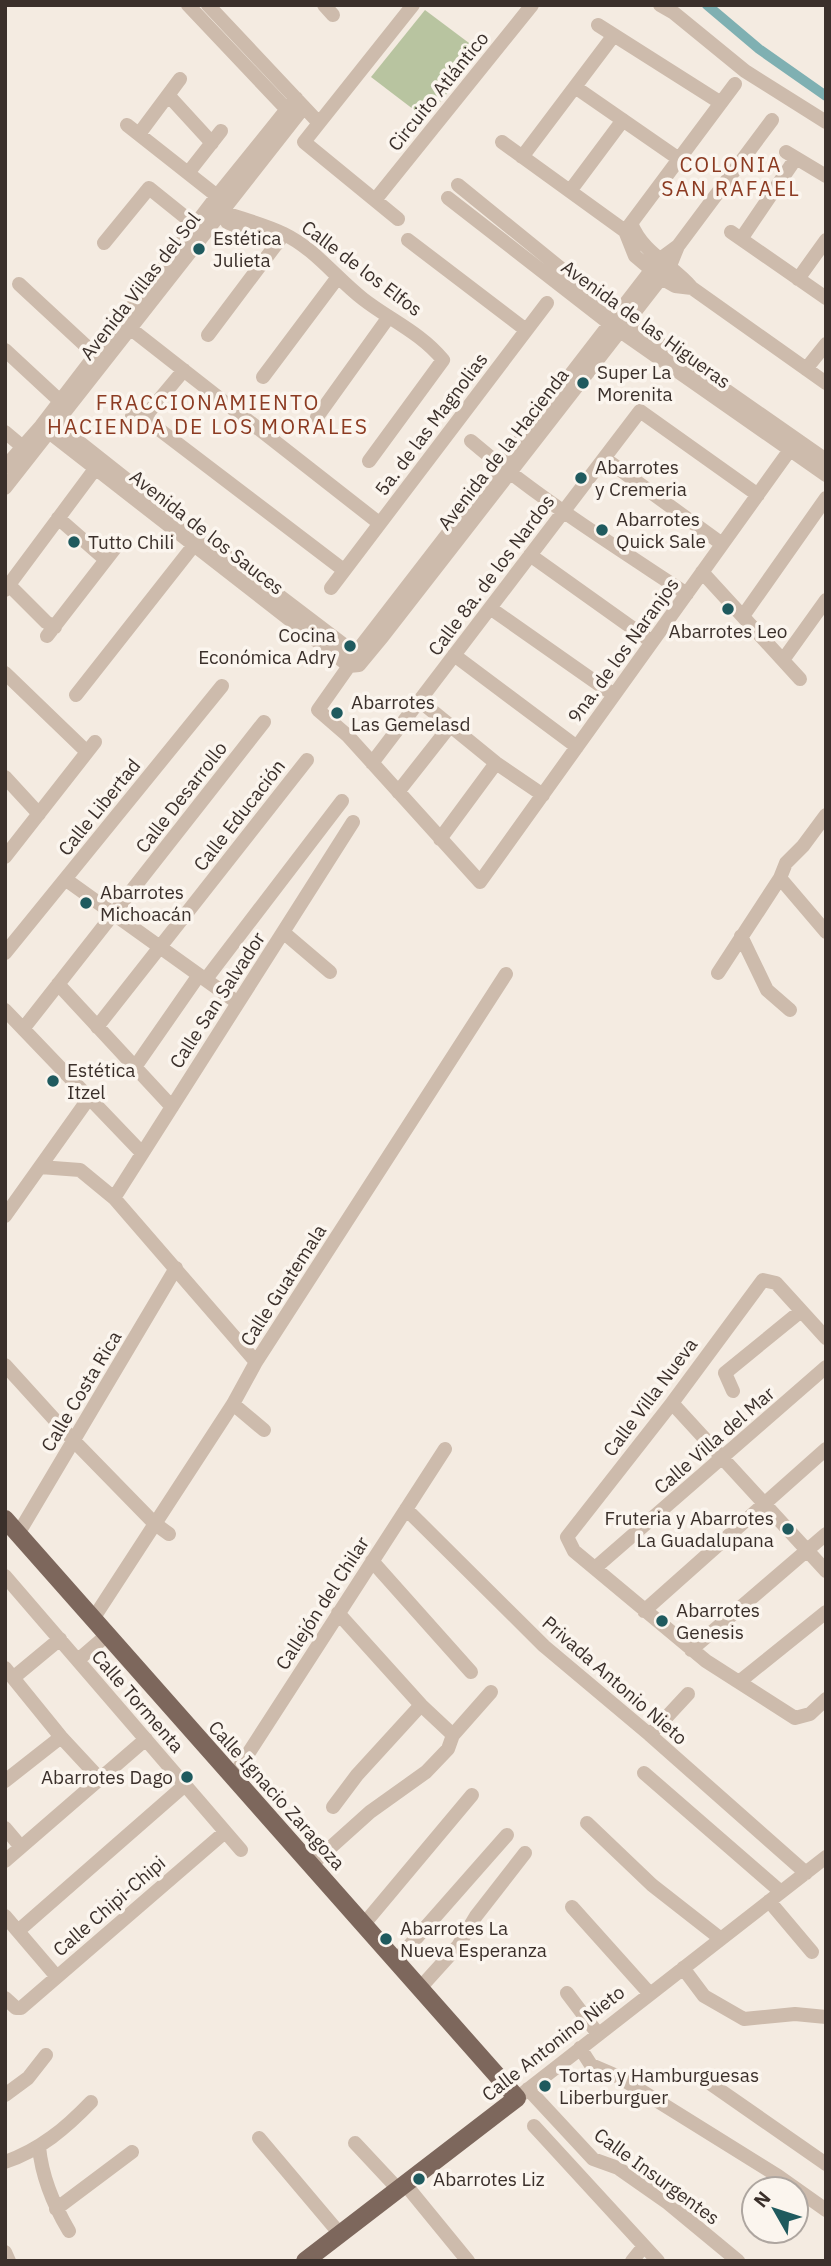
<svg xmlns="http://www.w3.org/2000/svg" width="831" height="2266" viewBox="0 0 831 2266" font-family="'IBM Plex Sans',sans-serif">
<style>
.green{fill:#b8c4a0}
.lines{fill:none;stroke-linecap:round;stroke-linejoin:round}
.canal{stroke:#7fb0b2;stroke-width:10}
.minor{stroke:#cdbbac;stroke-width:14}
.major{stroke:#7d675c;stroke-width:18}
.poi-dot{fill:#1f5a5e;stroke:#fbf5ee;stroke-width:2.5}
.labels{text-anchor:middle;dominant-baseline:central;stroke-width:7;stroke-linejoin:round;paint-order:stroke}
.street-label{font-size:19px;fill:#3b302b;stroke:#fbf5ee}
.poi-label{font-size:19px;fill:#3b302b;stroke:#fbf5ee;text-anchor:start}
.neighbourhood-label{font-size:21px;letter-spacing:2px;fill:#8c3b22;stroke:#fbf5ee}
</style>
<rect width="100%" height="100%" fill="#f4ebe1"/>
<path class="green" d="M425,10L481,52L426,119L371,77Z"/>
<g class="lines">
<path class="canal" d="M707,5L759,49L826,96"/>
<path class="minor" d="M188,5L293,116
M208,5L319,123
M324,5L333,15
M660,5L674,13L745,71L826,122
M598,25L721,103
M575,87L679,159
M168,95L212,143
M127,125L217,196
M139,134L180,79
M502,142L625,231L635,256L661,278L675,286L692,288
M786,152L826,176
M522,157L614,35
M188,173L221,131
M458,185L617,314L826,460
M570,191L623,120
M448,198L610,324L826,475
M375,200L532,5
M214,209C237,218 262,223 284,234C315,249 336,278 363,299C390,320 421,333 443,360L369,461
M398,219L304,142L413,5
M227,222L277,244
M631,223C643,254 672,264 692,288L826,383
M626,230L735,84
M731,232L826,298
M741,239L796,158
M408,240L526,330
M104,243L149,188L195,225
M798,279L826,240
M19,284L100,359
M131,329L379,523
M208,335L284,234
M5,350L60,401
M806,369L826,344
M263,377L338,277
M132,416L148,421L341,568H345
M317,417L388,318
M50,419L136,487L352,651
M148,421V413L184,370
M45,429L349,666
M5,432L24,448
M471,441C538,498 613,545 687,594
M604,458L722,544
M5,467L41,426L217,196L296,98
M5,488L304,107
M58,518L106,560
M530,555L652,642
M702,572L800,679
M9,585L46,622L55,627
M331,588L547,303
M5,590L95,469
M490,608L614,695
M743,616L826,498
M47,636L119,543
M352,651L349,666L318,710L348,736L480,882L797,440
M352,651L358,650L659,260L678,246
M454,655L577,747
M783,660L826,600
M349,666L359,665L383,636L669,268L678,246L772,120
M5,673L87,752
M76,695L198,540
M420,701L496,763L543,795
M372,763L640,411L758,495
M5,777L39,814
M398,792L450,726
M826,815L803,846L786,863L780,878L826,932
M440,839L496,763
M5,857L95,742
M65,879L238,1003
M283,932L330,972
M741,936L767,990L790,1010
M5,953L222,686
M718,973L780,878
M206,979L342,801
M58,984L172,1107
M5,1010L142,1153
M97,1027L307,760
M23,1029L264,722
M135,1067L199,975
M40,1167L80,1170L114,1198L256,1362
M114,1198L353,822
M5,1216L89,1098
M826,1338L776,1283L763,1280L672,1403L567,1537L574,1551L706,1661L795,1718L810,1714L826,1699
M5,1365L74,1441L154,1523L169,1534
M725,1373L801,1311
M725,1373L733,1391
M672,1403L826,1571
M233,1404L264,1430
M406,1509L544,1646L650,1735L806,1873
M18,1534L176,1268
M372,1561L471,1672
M595,1568L826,1367
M5,1576L241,1850
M644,1611L826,1449
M338,1613L421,1705L453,1735
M93,1619L233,1404L256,1362L506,974
M691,1650L826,1534
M78,1660L107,1635
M5,1668L61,1737L100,1779
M13,1678L60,1639
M739,1682L826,1612
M650,1735L688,1694
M644,1773L781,1892
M233,1777L445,1449
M5,1781L61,1737
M333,1807L357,1775L421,1705
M587,1823L652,1885L721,1939
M5,1828L21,1847
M5,1861L146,1739
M311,1865L370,1812L426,1772L448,1749L453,1735L491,1692
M769,1901L812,1952
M572,1907L650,1994
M5,1916L57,1977
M364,1924L472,1795
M18,1931L185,1785
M396,1961L507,1835
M683,1968L704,1996L744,2019L795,2014L826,2017
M420,1988L458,1946L476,1916L525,1853
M567,1993L598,2034
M5,1998L16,2008H21L225,1832
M580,2048L591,2065L619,2077L778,2176L826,2210
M711,2084L826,2164
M528,2089L593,2159L618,2168L668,2203L738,2261
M5,2095L28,2078L46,2055
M517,2098L826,1857
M534,2126L658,2261
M259,2138L340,2234
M355,2143L398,2189
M39,2147C42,2178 53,2204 69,2231
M5,2162C40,2150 66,2128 91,2102
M405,2184L468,2261
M56,2209L132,2152
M5,2252L9,2261
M632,2261L644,2246"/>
<path class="major" d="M5,1519L517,2098L305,2261"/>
</g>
<g class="poi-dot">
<circle cx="199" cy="249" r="7"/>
<circle cx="583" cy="383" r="7"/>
<circle cx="581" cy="478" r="7"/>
<circle cx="602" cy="530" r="7"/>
<circle cx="74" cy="542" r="7"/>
<circle cx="728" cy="609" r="7"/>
<circle cx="350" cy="646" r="7"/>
<circle cx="337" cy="713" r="7"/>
<circle cx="86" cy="903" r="7"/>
<circle cx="53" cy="1081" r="7"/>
<circle cx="788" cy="1529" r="7"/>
<circle cx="662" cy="1621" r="7"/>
<circle cx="187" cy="1777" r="7"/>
<circle cx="386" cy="1939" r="7"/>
<circle cx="545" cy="2086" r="7"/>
<circle cx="419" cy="2179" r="7"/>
</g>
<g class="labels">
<g class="street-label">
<text transform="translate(438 91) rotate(-51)">Circuito Atlántico</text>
<text transform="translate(362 268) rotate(37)">Calle de los Elfos</text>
<text transform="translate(140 286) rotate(-52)">Avenida Villas del Sol</text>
<text transform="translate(646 324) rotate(36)">Avenida de las Higueras</text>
<text transform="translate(431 424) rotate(-53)">5a. de las Magnolias</text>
<text transform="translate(503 449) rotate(-52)">Avenida de la Hacienda</text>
<text transform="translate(207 532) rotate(38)">Avenida de los Sauces</text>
<text transform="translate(491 575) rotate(-53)">Calle 8a. de los Nardos</text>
<text transform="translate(623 650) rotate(-54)">9na. de los Naranjos</text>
<text transform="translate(181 797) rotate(-52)">Calle Desarrollo</text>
<text transform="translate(99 807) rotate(-51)">Calle Libertad</text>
<text transform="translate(239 815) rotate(-52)">Calle Educación</text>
<text transform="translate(217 1000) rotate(-57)">Calle San Salvador</text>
<text transform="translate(283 1285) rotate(-57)">Calle Guatemala</text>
<text transform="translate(81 1391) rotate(-59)">Calle Costa Rica</text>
<text transform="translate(650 1397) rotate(-53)">Calle Villa Nueva</text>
<text transform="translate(714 1440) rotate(-41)">Calle Villa del Mar</text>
<text transform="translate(322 1603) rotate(-57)">Callejón del Chilar</text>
<text transform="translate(615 1680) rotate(41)">Privada Antonio Nieto</text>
<text transform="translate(138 1701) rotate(49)">Calle Tormenta</text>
<text transform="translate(277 1795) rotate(48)">Calle Ignacio Zaragoza</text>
<text transform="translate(109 1906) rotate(-41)">Calle Chipi-Chipi</text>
<text transform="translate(553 2043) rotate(-38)">Calle Antonino Nieto</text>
<text transform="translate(657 2176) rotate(36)">Calle Insurgentes</text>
</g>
<g class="poi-label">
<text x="213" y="238">Estética<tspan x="213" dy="22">Julieta</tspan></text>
<text x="597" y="372">Super La<tspan x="597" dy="22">Morenita</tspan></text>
<text x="595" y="467">Abarrotes<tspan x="595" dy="22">y Cremeria</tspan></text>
<text x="616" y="519">Abarrotes<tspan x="616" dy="22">Quick Sale</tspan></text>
<text x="88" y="542">Tutto Chili</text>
<text x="728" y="631" text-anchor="middle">Abarrotes Leo</text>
<text x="336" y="635" text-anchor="end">Cocina<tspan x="336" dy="22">Económica Adry</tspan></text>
<text x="351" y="702">Abarrotes<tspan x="351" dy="22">Las Gemelasd</tspan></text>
<text x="100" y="892">Abarrotes<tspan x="100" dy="22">Michoacán</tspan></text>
<text x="67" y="1070">Estética<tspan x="67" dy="22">Itzel</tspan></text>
<text x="774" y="1518" text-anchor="end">Fruteria y Abarrotes<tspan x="774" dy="22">La Guadalupana</tspan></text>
<text x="676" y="1610">Abarrotes<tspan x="676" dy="22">Genesis</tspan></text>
<text x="173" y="1777" text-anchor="end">Abarrotes Dago</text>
<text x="400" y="1928">Abarrotes La<tspan x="400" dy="22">Nueva Esperanza</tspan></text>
<text x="559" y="2075">Tortas y Hamburguesas<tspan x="559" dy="22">Liberburguer</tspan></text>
<text x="433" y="2179">Abarrotes Liz</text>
</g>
<g class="neighbourhood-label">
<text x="731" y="164">COLONIA<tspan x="731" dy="24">SAN RAFAEL</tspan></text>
<text x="208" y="402">FRACCIONAMIENTO<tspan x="208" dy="24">HACIENDA DE LOS MORALES</tspan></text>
</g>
</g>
<rect width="831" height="2266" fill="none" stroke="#3b302b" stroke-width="14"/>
<g transform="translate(775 2210) rotate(309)"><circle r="33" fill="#fbf5ee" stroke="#aea6a0" stroke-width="2"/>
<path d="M0-5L12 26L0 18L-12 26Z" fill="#1f5a5e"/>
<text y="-10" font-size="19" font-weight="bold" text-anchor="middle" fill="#3b302b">N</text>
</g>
</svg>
